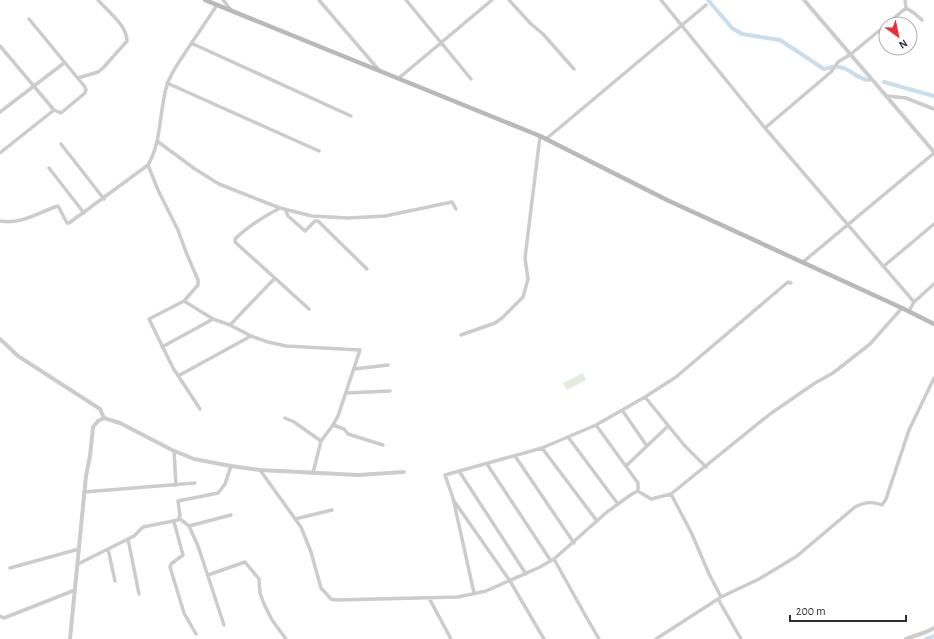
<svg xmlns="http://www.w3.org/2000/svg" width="934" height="639" viewBox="0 0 934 639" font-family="'Alegreya Sans',sans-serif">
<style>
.green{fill:#e4ecdc}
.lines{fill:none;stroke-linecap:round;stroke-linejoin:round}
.canal{stroke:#c8dded;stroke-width:4}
.minor{stroke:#ccc;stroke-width:3.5}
.tertiary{stroke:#ccc;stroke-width:4}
.secondary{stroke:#b9b9b9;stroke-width:4.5}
</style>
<rect width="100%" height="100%" fill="#fff"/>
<path class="green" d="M583,373L586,380L567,390L563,383Z"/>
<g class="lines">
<path class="canal" d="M708,0L732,28L742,34L780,40L824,69L832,67
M838,67C850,67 857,80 869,80
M884,82L934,96
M926,639L934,636"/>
<path class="minor" d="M223,0L231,10
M319,0L378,69
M406,0L471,79
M509,0L531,24L543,34L574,69
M661,0L765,128L914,302L909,311
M905,0L906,8L914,13L922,20
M887,24L906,8
M191,43L351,116
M0,46L54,110L61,113L85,93L86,90L85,87L29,19
M78,78L98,72L103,68L127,41C127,25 108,12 98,0
M399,78L492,0
M167,83L319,151
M887,96L906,98L934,109
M0,112L64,63
M765,128L831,72L838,62L851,54L886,25
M546,139L706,5
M157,141L195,169L219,184L280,208L312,216L348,218L385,216L452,202L456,209
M61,144L104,199
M0,153L54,110
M148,165L158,190L178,230L186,252L198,280V285L184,301L149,319L173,368L200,409
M49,168L84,213
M280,208C263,217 248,226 235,239V242L309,309
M285,209L288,216L305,231L315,221H318L367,269
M0,221C21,225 39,212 58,206L67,223H69L148,165C162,141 159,111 167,85C170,75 177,65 183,56C194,39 206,22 217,5
M803,262L934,153
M884,266L934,224
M184,301L213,319L230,325L251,336L268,342L286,346L360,350L338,416L333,425L321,441L313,473
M914,302L934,284
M230,325L275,278
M461,335L495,323L502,318L523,297L528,279L525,258L540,136
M162,347L213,319
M354,369L388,365
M178,376L251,336
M346,393L390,391
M645,397L684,445L706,467
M622,410L647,446
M285,418L294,422L321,441
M333,425L344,429L348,434L383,445
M596,425L638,483V491
M568,437L618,504
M542,448L597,521
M174,451L176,485
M515,456L574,543
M487,464L551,561
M626,466L668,426
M260,470L301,527L311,552L321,588L331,599L336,600L458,597L486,591L538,568L554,559L607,512L632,494L638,491L651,499L671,494L770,414L815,383L833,373L870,344L902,308
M459,471L526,574
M84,492L195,483
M671,494L692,534L709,574L721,597
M454,501L510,581L544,639
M180,519L189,526L198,546L224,625
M295,519L332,510
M174,522L183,555L171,564L170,567L184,613L196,634
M189,526L231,515
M128,539L139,594
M108,549L115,581
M554,559L584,613L599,639
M78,564L134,536L143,527L178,520L180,516L178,501L218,493L225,484L231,466
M10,568L79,549
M208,575L245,562L259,579L260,593L264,604L272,620L286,639
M474,593L453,498L445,475L542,448L596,425L645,397L676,377L788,282L791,283
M429,598L451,639
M718,599L741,639
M0,616L4,618L75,590
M656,639L721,597L759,579L797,556L855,507C865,502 872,501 882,505L886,499L909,430L934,378"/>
<path class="tertiary" d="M804,0L934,152
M0,339L18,356L100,409L104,418
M70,639L86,476L90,456L93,427L98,421L104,418L120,423L172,450L194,459L231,466L260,470L358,475L404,472
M906,639L926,632L934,628"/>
<path class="secondary" d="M205,0L540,136L667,200L902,308L934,324"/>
</g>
<g transform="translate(898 36) rotate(147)"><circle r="19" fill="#ffffff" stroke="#acacac"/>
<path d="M0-3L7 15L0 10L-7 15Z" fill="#e92e34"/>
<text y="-6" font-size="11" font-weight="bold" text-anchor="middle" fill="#2f2f2f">N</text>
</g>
<path d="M790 615v6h116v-6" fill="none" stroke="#2f2f2f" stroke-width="2"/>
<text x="796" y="615" font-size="12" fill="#2f2f2f" stroke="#ffffff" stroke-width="3" paint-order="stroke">200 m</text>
</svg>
